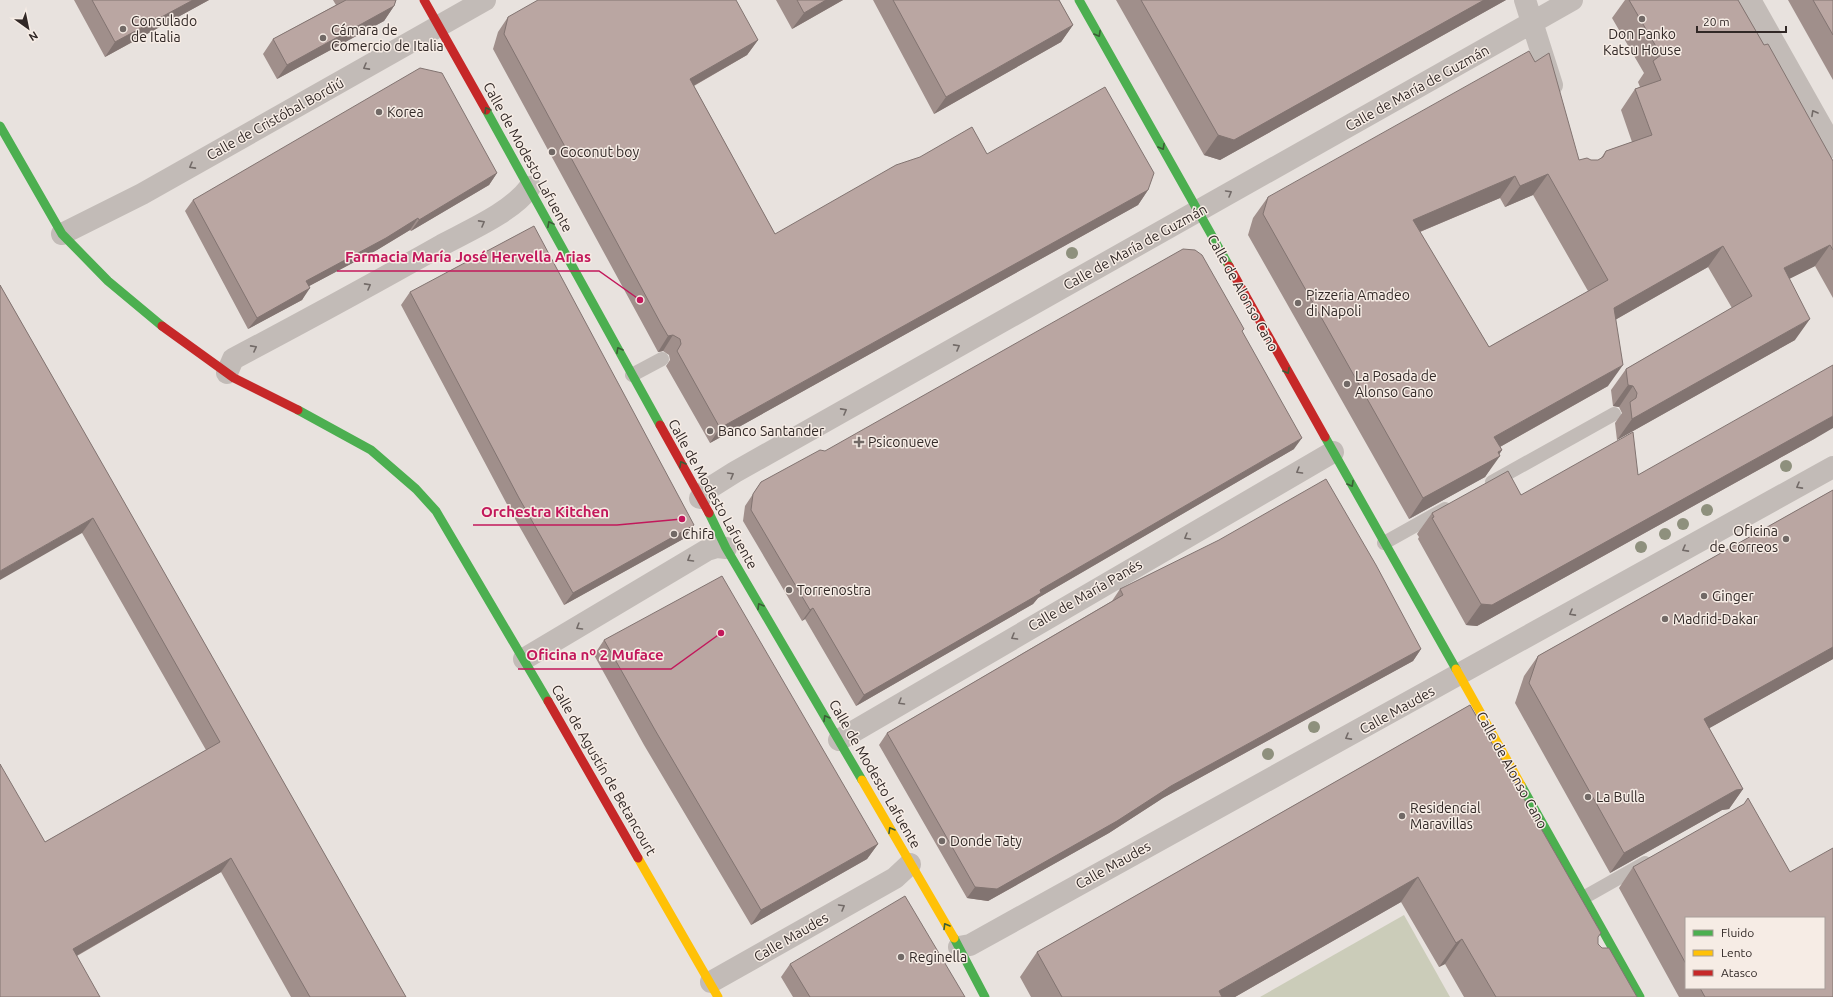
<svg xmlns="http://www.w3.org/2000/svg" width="1833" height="997" viewBox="0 0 1833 997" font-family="Ubuntu,sans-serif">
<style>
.green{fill:#cbccb9}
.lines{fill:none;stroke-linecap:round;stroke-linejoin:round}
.lane{stroke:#c2bbb7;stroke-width:14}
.street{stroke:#c2bbb7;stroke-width:22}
.fast{stroke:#4caf50;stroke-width:9}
.slow{stroke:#ffc107;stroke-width:9}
.jam{stroke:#c62828;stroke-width:9}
.tree{fill:#8e907d}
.wall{fill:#a08f8b;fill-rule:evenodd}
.shaded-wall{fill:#827471}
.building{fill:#baa6a2;stroke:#827471;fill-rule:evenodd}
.oneway{stroke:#3c5e37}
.oneway2{stroke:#726a67}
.poi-dot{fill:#716966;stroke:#f6ece5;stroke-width:1.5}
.labels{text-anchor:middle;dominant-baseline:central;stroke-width:3;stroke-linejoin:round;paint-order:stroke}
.poi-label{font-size:14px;fill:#312826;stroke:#f6ece5;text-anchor:start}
.street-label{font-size:14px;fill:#312826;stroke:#f6ece5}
.leader{fill:none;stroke:#c2185b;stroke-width:1.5}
.callout-dot{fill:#c2185b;stroke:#f6ece5;stroke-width:1.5}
.callout-label{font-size:15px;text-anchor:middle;font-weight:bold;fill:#c2185b;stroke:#f6ece5;stroke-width:3;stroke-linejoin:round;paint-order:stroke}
</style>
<rect width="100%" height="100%" fill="#e8e2de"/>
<path class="green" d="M1404,915L1450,997H1260Z"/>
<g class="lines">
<path class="lane" d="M632,375L662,359
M1492,482L1614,414
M1384,543L1445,509
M1583,898L1645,863"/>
<path class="street" d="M1525,0L1552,85
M1750,0L1833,147
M62,234L142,194L485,0
M227,373L233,359C303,322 373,284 442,245C470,230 512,212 530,187
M700,498L708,489L735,472L1572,0
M524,659L707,550L717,547L726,548
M839,740L1333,452
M959,947L970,945L1833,467
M711,982L895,878L910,864"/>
<path class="fast" d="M1079,0L1229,266
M486,110L660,425
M0,126L62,234L108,281L162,326
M298,410L371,450L416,489L436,511L548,701
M1325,437L1456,669
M709,513L726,548L862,780
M1521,785L1640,997
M954,938L985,997"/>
<path class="slow" d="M1456,669L1521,785
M862,780L954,938
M638,858L718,997"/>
<path class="jam" d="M424,0L486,110
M1229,266L1325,437
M162,326L234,378L298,410
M660,425L709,513
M548,701L638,858"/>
</g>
<g class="tree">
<circle cx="1072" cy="253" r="6"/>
<circle cx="1786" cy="466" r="6"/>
<circle cx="1707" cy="510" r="6"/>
<circle cx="1683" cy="524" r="6"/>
<circle cx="1665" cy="534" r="6"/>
<circle cx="1641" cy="547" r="6"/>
<circle cx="1314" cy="727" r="6"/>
<circle cx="1268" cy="754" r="6"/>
</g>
<path class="wall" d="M74,0H209L105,57Z
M333,0H396L394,6L384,21L277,79L263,54L273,39L336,5Z
M776,0H843L792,29Z
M873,0H1059L1073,25L1061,42L934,114Z
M1116,0H1506L1220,160L1204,155Z
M1625,0H1738L1764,45L1833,161V298L1815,266L1789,279L1795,340L1617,440L1615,423L1622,413L1619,407L1613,406L1611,390L1626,369L1732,308L1708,267L1615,320L1608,386L1500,447L1502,450L1485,477L1409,519L1248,235L1253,218L1268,197L1579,160H1598L1601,158L1606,151L1632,142L1621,110L1635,89L1640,87L1638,82L1644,73L1612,18ZM1533,195L1588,291L1489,347L1420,232L1500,198L1505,207Z
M1788,0H1833V80Z
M508,17L758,40L747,55L694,86L775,234L987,154L1148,190L1138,205L710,443L666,366L670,360L669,355L663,351L658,352L651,339L493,49L498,32Z
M497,173L489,185L411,231L410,230L377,250L309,286L302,300L248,329L185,211L193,200Z
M0,285L406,997H291L221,872L77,956L0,997L45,842L206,750L82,533Z
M410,292L685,538L564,605L510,510L401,305Z
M1242,332L1294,449L1038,598L1033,604L856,706L805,619L802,621L743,521L745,506L761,482L825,451Z
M1816,438L1477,626L1466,625L1418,539L1419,537L1417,534L1432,513L1521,495L1638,475Z
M1833,490V659L1709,728L1743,789L1729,809L1722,810L1610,873L1515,703L1524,676L1538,656Z
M1120,589L1421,649L1413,661L1163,798L1109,833L988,901L967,898L879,745L887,733L1112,601Z
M604,640L878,844L867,859L751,925L644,745L594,655Z
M1470,705L1601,933L1598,937V944L1637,997H1464L1445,964L1439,967L1401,902L1235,997H1031L1020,977L1037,952Z
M1633,867L1790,872L1833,997H1679L1619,888ZM1686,918L1824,988H1686Z
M790,964L965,997H793L781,977Z"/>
<path class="shaded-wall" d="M193,0H209L105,57L115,42Z
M826,0H843L792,29L804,13Z
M1484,0H1506L1220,160L1204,155L1218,135Z
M394,6L384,21L277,79L287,65Z
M1073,25L1061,42L934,114L946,97Z
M758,40L747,55L679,94L690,79Z
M497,173L489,185L411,231L419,220Z
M1548,174L1533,195L1505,207L1520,186Z
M1515,176L1500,198L1398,241L1413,220Z
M1148,190L1138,205L710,443L720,428Z
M418,218L410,230L377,250L298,292L306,281Z
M1830,245L1815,266L1769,289L1784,268Z
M1723,246L1708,267L1599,329L1614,308Z
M310,288L302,300L248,329L257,318Z
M1810,319L1795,340L1617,440L1632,419Z
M673,335L663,351L658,352L668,336Z
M1623,365L1608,386L1480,458L1494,437Z
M1628,385L1633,386L1619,407L1613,406Z
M1833,416V428L1816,438L1477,626L1466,625L1481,604Z
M1302,438L1294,449L1038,598L1033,604L856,706L864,695L1040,590Z
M1502,450L1497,457L1500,456L1485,477L1409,519L1423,498Z
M93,518L82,533L0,580V571Z
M694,525L685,538L564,605L573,593Z
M813,608L805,619L802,621L810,610Z
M1833,647V659L1690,739L1704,719Z
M1421,649L1413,661L1163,798L1109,833L988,901L967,898L975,887L1171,786Z
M1743,789L1729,809L1722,810L1610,873L1624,853L1736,790Z
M878,844L867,859L751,925L761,910Z
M231,858L221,872L62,964L73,949Z
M1418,877L1401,902L1235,997H1215L1219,991Z
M1462,939L1445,964L1439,967L1456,943Z"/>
<path class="building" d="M92,0H193L115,42Z
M346,0H396L394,6L287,65L273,39Z
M538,0H736L758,40L690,79L775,234L896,165L920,157L972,127L987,154L1105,87L1154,173L1148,190L720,428L677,351L681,344L680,339L673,335L668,336L661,324L504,34L508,17Z
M797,0H826L804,13Z
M893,0H1059L1073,25L946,97Z
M1141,0H1484L1234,140L1218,135Z
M1629,0H1738L1764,45L1768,44L1833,161V250L1830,245L1784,268L1810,319L1632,419L1630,402L1636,398L1637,393L1633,386L1628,385L1626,369L1752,296L1723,246L1614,308L1623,365L1494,437L1502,450L1498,452L1500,456L1423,498L1263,214L1268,197L1529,51L1535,62L1549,53L1579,160L1587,158L1591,160H1598L1603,157L1606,151L1652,135L1635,89L1661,80L1653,61L1661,55ZM1548,174L1608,280L1489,347L1413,220L1515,176L1520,186Z
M1813,0H1833V35Z
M420,68L442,73L497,173L419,220L418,218L386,238L306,281L310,288L257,318L193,200Z
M534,226L694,525L573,593L519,498L410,292Z
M1183,249L1195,250L1202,255L1244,329L1242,331L1302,438L1040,590L1041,593L864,695L813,608L810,610L751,510L753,494L761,482L820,450L825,451Z
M0,285L107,472L406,997H310L231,858L73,949L100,997H0V764L45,842L220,742L93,518L0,571Z
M1833,365V416L1492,605L1481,604L1432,518L1434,517L1432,513L1508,471L1521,495L1633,432L1638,475Z
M1326,479L1376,565L1421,649L1171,786L1117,821L997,889L975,887L887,733L1123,595L1120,589L1219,540Z
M1833,490V647L1704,719L1743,789L1736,790L1624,853L1529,683L1538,656Z
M722,576L878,844L761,910L655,730L604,640Z
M1470,705L1601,933L1598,937V944L1602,948H1609L1637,997H1496L1462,939L1456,943L1418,877L1219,991L1222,997H1062L1037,952Z
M1748,798L1790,872L1833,848V997H1705L1700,988H1824V918H1686V964L1633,867L1744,804Z
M905,896L965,997H810L790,964Z"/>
<defs><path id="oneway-chevron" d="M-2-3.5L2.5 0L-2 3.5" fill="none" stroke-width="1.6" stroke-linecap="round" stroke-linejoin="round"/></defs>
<g class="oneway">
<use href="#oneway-chevron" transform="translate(1098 34) rotate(61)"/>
<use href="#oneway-chevron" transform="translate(487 110) rotate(-120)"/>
<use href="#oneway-chevron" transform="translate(1162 147) rotate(61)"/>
<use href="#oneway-chevron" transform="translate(550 224) rotate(-118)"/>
<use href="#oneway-chevron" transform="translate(619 350) rotate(-119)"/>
<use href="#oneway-chevron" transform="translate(1287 371) rotate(61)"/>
<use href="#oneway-chevron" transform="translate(682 464) rotate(-119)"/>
<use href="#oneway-chevron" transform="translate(1351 484) rotate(61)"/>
<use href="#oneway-chevron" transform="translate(760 606) rotate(-120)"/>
<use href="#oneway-chevron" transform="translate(826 718) rotate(-120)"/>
<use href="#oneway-chevron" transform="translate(891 830) rotate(-120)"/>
<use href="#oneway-chevron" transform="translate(946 926) rotate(-121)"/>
</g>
<g class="oneway2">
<use href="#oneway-chevron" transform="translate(366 67) rotate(151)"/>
<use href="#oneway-chevron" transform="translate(1814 113) rotate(-119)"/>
<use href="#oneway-chevron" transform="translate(192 166) rotate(151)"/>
<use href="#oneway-chevron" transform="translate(1229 193) rotate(-30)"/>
<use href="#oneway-chevron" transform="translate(482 223) rotate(-29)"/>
<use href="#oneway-chevron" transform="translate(368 286) rotate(-29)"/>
<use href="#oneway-chevron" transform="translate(957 347) rotate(-29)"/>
<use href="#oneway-chevron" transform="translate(254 348) rotate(-28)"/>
<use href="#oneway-chevron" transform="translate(844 411) rotate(-29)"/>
<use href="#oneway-chevron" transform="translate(1299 471) rotate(150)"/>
<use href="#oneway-chevron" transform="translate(731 475) rotate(-30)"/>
<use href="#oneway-chevron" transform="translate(1799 486) rotate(151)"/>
<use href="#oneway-chevron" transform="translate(1187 537) rotate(150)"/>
<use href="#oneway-chevron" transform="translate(1685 549) rotate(151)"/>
<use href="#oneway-chevron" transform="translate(690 559) rotate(149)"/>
<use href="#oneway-chevron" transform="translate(1572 613) rotate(151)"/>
<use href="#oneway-chevron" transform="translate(579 627) rotate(149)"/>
<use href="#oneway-chevron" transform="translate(1014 637) rotate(150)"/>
<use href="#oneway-chevron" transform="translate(901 702) rotate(150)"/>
<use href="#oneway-chevron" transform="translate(1348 737) rotate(151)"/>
<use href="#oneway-chevron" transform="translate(842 907) rotate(-30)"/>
</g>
<g class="poi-dot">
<circle cx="1642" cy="19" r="4"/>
<circle cx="123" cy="29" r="4"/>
<circle cx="323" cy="38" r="4"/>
<circle cx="379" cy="112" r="4"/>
<circle cx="552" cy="152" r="4"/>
<circle cx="1298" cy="303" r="4"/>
<circle cx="1347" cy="384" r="4"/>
<circle cx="710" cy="431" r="4"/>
<path d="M857 436h4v4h4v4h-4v4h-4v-4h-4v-4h4z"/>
<circle cx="674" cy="534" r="4"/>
<circle cx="1786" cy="539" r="4"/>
<circle cx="789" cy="590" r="4"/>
<circle cx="1704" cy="596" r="4"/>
<circle cx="1665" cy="619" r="4"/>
<circle cx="1588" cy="797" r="4"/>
<circle cx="1402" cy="816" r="4"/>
<circle cx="942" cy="841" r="4"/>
<circle cx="901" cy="957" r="4"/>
</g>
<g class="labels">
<g class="poi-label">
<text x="131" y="21">Consulado<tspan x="131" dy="16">de Italia</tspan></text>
<text x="331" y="30">Cámara de<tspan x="331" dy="16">Comercio de Italia</tspan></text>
<text x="1642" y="34" text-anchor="middle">Don Panko<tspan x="1642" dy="16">Katsu House</tspan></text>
<text x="387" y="112">Korea</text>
<text x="560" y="152">Coconut boy</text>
<text x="1306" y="295">Pizzeria Amadeo<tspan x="1306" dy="16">di Napoli</tspan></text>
<text x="1355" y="376">La Posada de<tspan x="1355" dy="16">Alonso Cano</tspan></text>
<text x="718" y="431">Banco Santander</text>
<text x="868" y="442">Psiconueve</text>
<text x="1778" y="531" text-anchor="end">Oficina<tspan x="1778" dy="16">de Correos</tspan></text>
<text x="682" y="534">Chifa</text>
<text x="797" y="590">Torrenostra</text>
<text x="1712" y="596">Ginger</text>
<text x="1673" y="619">Madrid-Dakar</text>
<text x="1596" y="797">La Bulla</text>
<text x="1410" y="808">Residencial<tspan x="1410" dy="16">Maravillas</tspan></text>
<text x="950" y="841">Donde Taty</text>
<text x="909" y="957">Reginella</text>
</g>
<g class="street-label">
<text transform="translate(1417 88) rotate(-29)">Calle de María de Guzmán</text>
<text transform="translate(275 119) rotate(-29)">Calle de Cristóbal Bordiú</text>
<text transform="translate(528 157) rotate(61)">Calle de Modesto Lafuente</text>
<text transform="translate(1135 247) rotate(-29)">Calle de María de Guzmán</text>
<text transform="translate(1243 293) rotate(61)">Calle de Alonso Cano</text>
<text transform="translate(713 494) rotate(61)">Calle de Modesto Lafuente</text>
<text transform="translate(1085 595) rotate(-30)">Calle de María Panés</text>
<text transform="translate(1397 710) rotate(-29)">Calle Maudes</text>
<text transform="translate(604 770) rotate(60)">Calle de Agustín de Betancourt</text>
<text transform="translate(1512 770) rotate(61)">Calle de Alonso Cano</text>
<text transform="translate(875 774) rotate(60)">Calle de Modesto Lafuente</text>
<text transform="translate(1113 865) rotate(-29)">Calle Maudes</text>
<text transform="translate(791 937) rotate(-30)">Calle Maudes</text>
</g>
</g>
<path class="leader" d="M640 300L599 271H337M682 519L617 525H473M721 633L671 669H518"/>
<g class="callout-dot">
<circle cx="640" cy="300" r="4"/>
<circle cx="682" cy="519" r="4"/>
<circle cx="721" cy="633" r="4"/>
</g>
<g class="callout-label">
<text x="468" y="262">Farmacia María José Hervella Arias</text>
<text x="545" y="517">Orchestra Kitchen</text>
<text x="595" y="660">Oficina nº 2 Muface</text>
</g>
<rect x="1685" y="917" width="140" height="72" fill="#f6ece5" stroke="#a79e99"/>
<rect x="1693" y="930" width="20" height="6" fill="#4caf50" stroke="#a79e99"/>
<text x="1721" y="937" font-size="12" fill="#312826">Fluido</text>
<rect x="1693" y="950" width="20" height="6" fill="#ffc107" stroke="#a79e99"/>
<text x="1721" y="957" font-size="12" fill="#312826">Lento</text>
<rect x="1693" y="970" width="20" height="6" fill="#c62828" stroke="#a79e99"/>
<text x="1721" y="977" font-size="12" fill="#312826">Atasco</text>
<g transform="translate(28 28) rotate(147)" stroke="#f6ece5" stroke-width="3" paint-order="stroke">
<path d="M0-3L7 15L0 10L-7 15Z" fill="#312826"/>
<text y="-6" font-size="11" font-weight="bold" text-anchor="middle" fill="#312826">N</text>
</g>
<path d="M1697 26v6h89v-6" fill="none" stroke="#312826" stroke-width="2"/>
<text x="1703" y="26" font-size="12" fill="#312826" stroke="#f6ece5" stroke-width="3" paint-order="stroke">20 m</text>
</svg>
